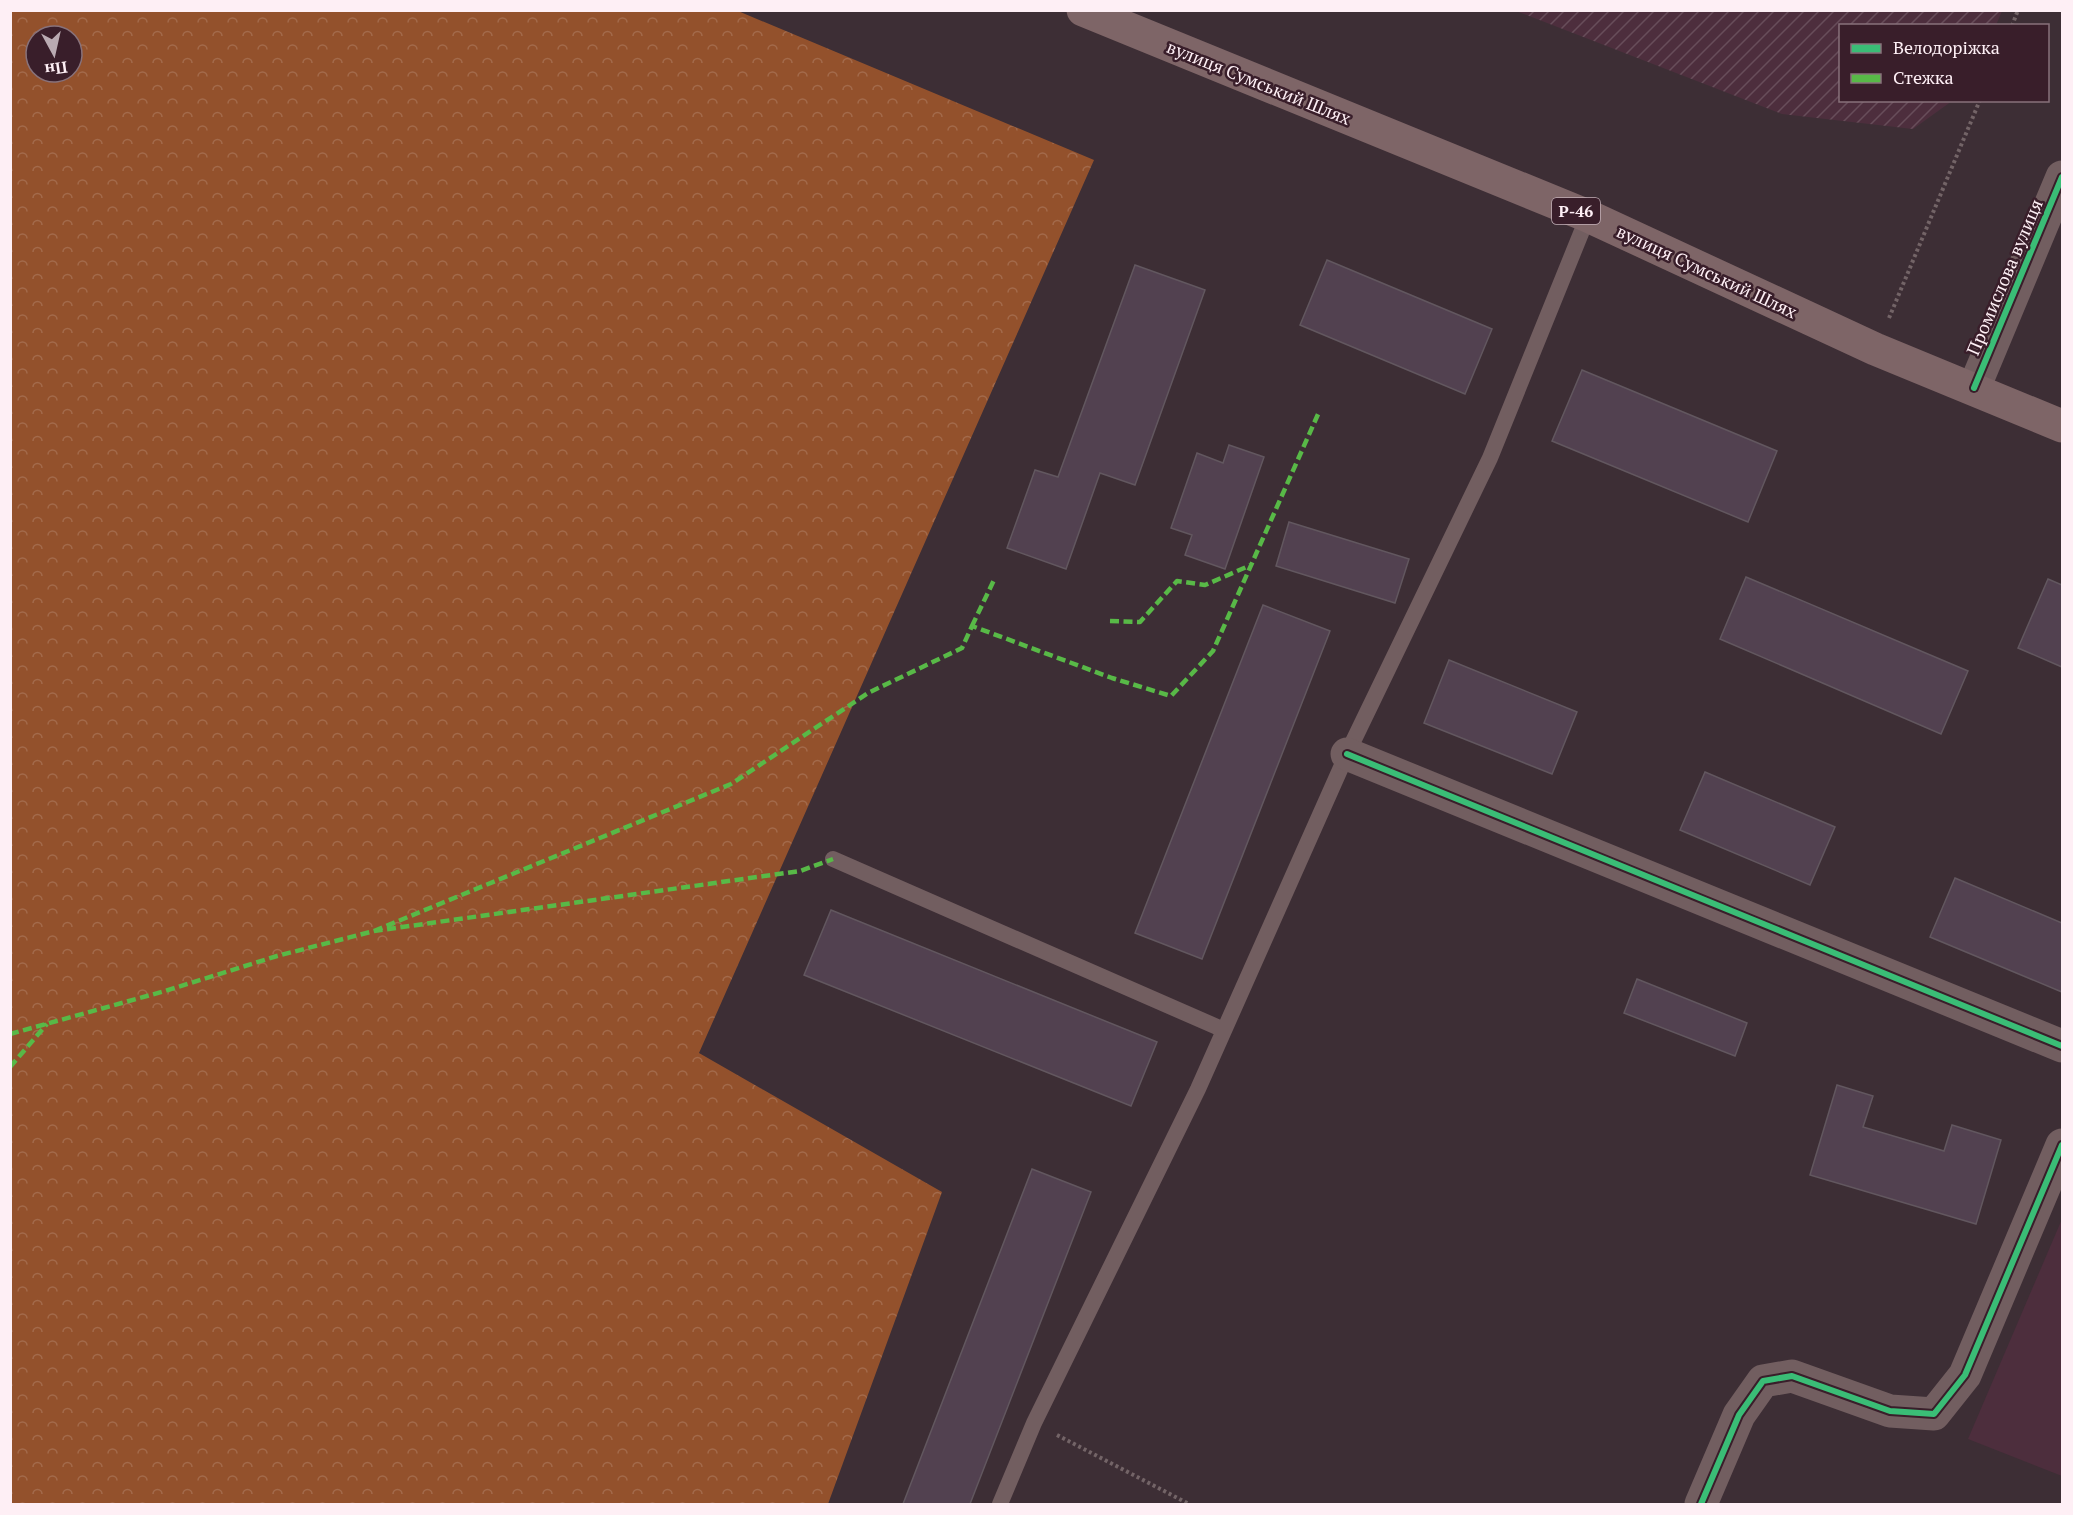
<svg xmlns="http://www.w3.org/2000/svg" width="2073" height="1515" viewBox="0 0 2073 1515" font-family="'PT Serif',serif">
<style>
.built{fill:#4d2e3d}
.industrial{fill:url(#industrial-furrows)}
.forest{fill:url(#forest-crowns);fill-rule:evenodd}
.building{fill:#524150;stroke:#62575f;stroke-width:1.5}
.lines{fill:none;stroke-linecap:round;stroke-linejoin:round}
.path{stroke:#736467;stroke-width:4;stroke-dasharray:3 3;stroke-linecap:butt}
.service{stroke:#725e60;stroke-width:16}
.minor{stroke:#725e60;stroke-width:33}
.primary{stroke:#7e6567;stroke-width:33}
.quiet{stroke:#58b947;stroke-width:4.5;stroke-dasharray:9 4.5;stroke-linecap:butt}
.cycleway-casing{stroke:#391e2a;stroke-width:10}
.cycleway{stroke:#3abd76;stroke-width:6}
.labels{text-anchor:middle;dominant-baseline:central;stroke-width:5;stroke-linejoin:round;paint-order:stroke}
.shield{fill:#391e2a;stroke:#c3b0b8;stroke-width:1.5}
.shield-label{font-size:16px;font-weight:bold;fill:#feeff5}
.street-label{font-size:18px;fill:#feeff5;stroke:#391e2a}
</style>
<defs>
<pattern id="industrial-furrows" width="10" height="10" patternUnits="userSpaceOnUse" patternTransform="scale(1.5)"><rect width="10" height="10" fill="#4d2e3d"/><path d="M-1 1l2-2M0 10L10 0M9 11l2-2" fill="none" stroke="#684d5a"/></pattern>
<pattern id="forest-crowns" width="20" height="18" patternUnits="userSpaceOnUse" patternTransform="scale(1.5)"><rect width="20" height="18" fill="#93512c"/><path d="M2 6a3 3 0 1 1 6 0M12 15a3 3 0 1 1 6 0" fill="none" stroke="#a36a4b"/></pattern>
</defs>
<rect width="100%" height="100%" fill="#3d2e35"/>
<path class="built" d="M2062,1219V1476L1968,1439Z"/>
<path class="industrial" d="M1516,11L2002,10V11L1996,25L1840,26V100L1952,101L1913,129L1782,114Z"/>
<path class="forest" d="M10,11H738L1094,160L699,1053L942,1192L828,1504H11ZM36,36H72V72H36Z"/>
<path class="building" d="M1327,260L1492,329L1465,394L1300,325Z
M1135,265L1205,290L1135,485L1100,473L1066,569L1007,548L1035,470L1058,477Z
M1582,370L1777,451L1748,522L1552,441Z
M1229,445L1264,457L1225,569L1185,555L1192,535L1171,528L1197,453L1223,463Z
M1289,522L1409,559L1395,603L1276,566Z
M1746,577L1968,671L1941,734L1720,639Z
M2048,579L2062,585V667L2018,648Z
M1263,605L1330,631L1202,959L1135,933Z
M1449,660L1577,712L1552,774L1424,723Z
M1705,772L1835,827L1810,885L1680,830Z
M1955,878L2062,923V992L1930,937Z
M831,910L1157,1042L1131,1106L804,975Z
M1637,979L1747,1023L1735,1056L1624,1013Z
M1837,1085L1873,1096L1863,1127L1944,1151L1952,1125L2001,1140L1976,1224L1810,1175Z
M1032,1169L1091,1192L970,1504H903Z"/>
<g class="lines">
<path class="path" d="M2012,26L2018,10
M1889,318L1980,100
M1057,1435L1189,1504"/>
<path class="service" d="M833,859L1224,1030
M1000,1504L1034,1423L1198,1089L1347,754L1490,458L1588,216"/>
<path class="minor" d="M1974,388L2062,177
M1347,754L2062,1046
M1701,1504L1739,1415L1763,1381L1792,1376L1890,1411L1934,1414L1965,1375L2062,1145"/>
<path class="primary" d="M1083,10L1588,216L1875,349L2062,426"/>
<path class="quiet" d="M1110,621L1140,622L1177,581L1205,585L1251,565
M972,626L994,580
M374,931L731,784L868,693L962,648L972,626L1112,678L1171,696L1213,651L1319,412
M10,1034L165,991L277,956L374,931L800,871L833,859
M10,1067L47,1024"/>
<g class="cycleway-casing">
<path id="cycleway" d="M1974,388L2062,177
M1347,754L2062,1046
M1701,1504L1739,1415L1763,1381L1792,1376L1890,1411L1934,1414L1965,1375L2062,1145"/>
</g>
<use href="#cycleway" class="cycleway"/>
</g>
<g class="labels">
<rect class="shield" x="1552" y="198" width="48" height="26" rx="4.5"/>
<g class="shield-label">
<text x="1576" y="211">Р-46</text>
</g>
<g class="street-label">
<text transform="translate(1259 82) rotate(22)">вулиця Сумський Шлях</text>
<text transform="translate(1707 271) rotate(25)">вулиця Сумський Шлях</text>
<text transform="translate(2004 277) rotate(-67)">Промислова вулиця</text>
</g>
</g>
<rect width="2073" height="1515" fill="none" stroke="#feeff5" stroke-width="24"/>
<rect x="1839" y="24" width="210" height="78" fill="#391e2a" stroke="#88727b" stroke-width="1.5"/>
<rect x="1851" y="44" width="30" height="9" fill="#3abd76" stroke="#88727b" stroke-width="1.5"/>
<text x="1893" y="54" font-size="18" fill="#feeff5">Велодоріжка</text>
<rect x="1851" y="74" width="30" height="9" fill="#58b947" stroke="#88727b" stroke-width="1.5"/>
<text x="1893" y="84" font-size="18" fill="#feeff5">Стежка</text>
<g transform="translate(54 54) rotate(172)"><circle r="28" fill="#391e2a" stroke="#88727b" stroke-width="1.5"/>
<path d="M0-4.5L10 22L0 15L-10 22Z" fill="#baabb2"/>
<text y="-9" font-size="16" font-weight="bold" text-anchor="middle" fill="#feeff5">Пн</text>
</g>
</svg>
